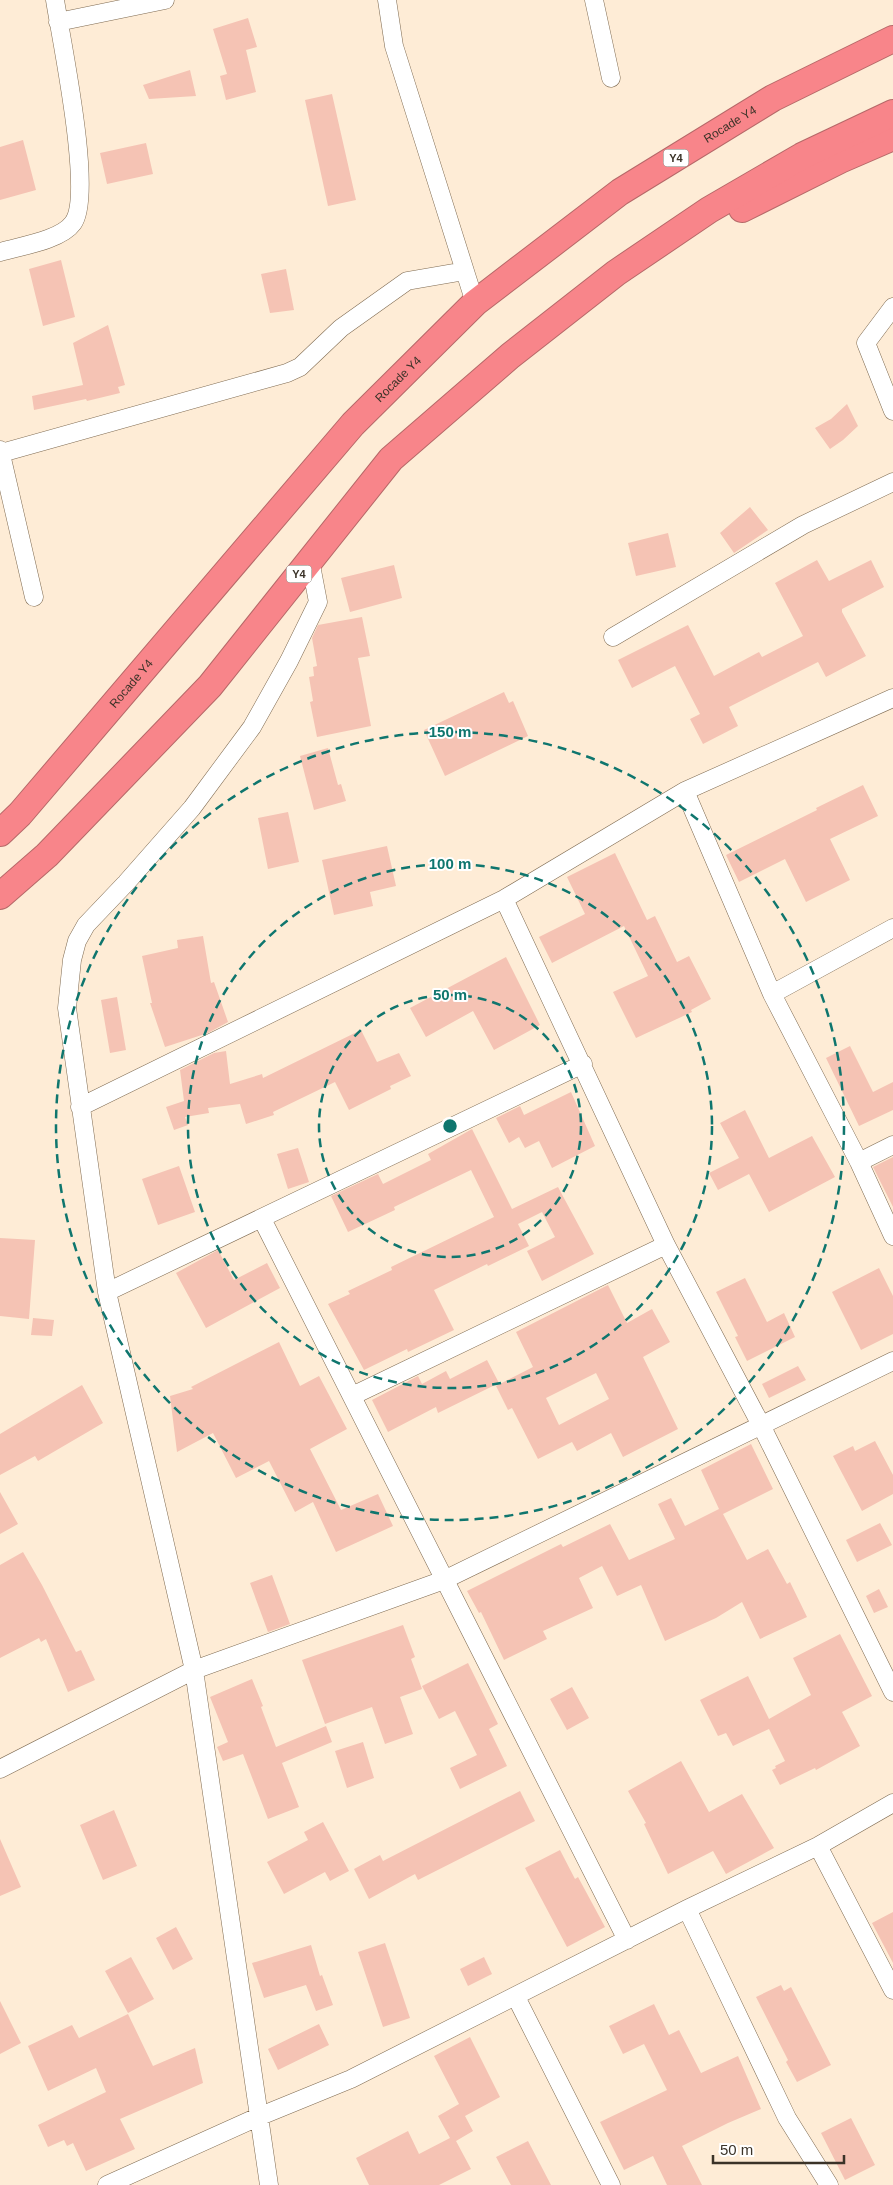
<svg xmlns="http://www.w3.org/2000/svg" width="893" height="2185" viewBox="0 0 893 2185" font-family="Helvetica,sans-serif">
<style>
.building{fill:#f5c3b4;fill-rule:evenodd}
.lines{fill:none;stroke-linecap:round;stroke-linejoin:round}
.minor-casing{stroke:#7f6b52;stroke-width:19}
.highway-casing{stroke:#b66868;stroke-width:28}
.minor{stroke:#fff;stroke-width:18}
.highway{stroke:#f8858a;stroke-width:26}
.ring{fill:none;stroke:#0f766e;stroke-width:2.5;stroke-dasharray:9 6}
.labels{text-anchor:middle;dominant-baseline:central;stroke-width:4;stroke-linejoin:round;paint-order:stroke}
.shield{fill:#fff;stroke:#767068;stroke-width:1}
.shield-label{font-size:11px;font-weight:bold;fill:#3b3328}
.street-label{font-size:12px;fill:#3b3328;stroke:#fff}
.centre{fill:#0f766e;stroke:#fff;stroke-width:2.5}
.ring-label{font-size:15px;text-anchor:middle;font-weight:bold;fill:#0f766e;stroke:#fff;stroke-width:4;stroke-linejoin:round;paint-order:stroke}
</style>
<rect width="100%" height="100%" fill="#feecd6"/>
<path class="building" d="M248,18L257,47L246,50L256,92L226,100L220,76L227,74L213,29Z
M190,70L196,96L149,99L143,85Z
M332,94L356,200L328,206L305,100Z
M23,140L36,190L0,200V147Z
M146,143L153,174L107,184L100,153Z
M61,260L75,317L43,326L29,269Z
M286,269L294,310L270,313L261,274Z
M108,325L125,385L118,387L120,393L87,401L86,399L34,410L32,396L83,385L73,343Z
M847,404L858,426L843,440L830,449L815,428L831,419Z
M750,507L768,530L734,553L720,533Z
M668,533L676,567L636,576L628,543Z
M817,560L829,581L871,560L884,587L842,609V612L866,656L826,677L818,662L729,707L738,726L703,744L690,719L700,714L675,666L632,688L618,660L688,625L714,676L759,652L762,657L803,636L775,583Z
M394,565L402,598L350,612L341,578Z
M362,617L370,656L358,658L371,726L317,737L310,702L313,701L309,677L314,676L313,667L317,666L312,638L318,625Z
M504,692L509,703L513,701L528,736L445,776L424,730Z
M328,748L338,785L341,784L346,801L314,810L300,756Z
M863,785L878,816L830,839L850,880L806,902L785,859L739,882L726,855L817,810L816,808Z
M288,812L299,862L268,869L258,818Z
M387,846L396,886L370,892L373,906L334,915L322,860Z
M615,853L647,920L655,916L677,962L689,956L711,999L691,1010L692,1012L636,1038L613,992L648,976L624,926L552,963L539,937L585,914L567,877Z
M203,936L211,983L214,982L228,1022L208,1033L165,1047L150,1003H152L142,956L178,948L177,940Z
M506,957L540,1025L494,1050L473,1011L426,1037L410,1008Z
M117,997L126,1050L110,1053L101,1000Z
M361,1030L377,1062L399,1053L411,1076L390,1086L391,1089L349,1110L335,1082L273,1112L274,1115L246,1124L240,1104L208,1108L209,1113L185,1117L188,1125L174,1130L166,1107L184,1101L180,1070L214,1053L226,1051L230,1084L262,1074L263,1078Z
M850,1046L873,1092L893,1082V1110L859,1126L826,1058Z
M571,1092L595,1146L552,1168L539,1141L525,1148L519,1137L509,1143L496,1118L520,1106L524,1115Z
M745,1110L769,1158L812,1136L835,1177L769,1212L749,1174L718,1190L709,1173L739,1158L720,1123Z
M472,1129L512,1209L558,1187L594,1254L542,1281L527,1251L555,1237L542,1212L518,1224L529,1246L488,1266L487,1264L434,1290L454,1330L408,1352L407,1349L364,1370L328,1304L350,1294L348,1291L392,1270L391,1267L494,1217L471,1170L394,1207L395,1210L348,1232L331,1196L378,1174L383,1184L431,1160L428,1154Z
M298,1148L309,1182L288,1189L277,1154Z
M893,1157V1207L873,1167Z
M179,1166L195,1212L158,1225L142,1179Z
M0,1238L35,1240L29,1319L0,1316Z
M218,1250L234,1280L267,1263L280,1288L206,1328L176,1273Z
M879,1268L893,1296V1334L861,1350L832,1292Z
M745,1278L767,1322L784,1313L795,1337L747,1361L735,1337L738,1336L716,1292Z
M608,1285L627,1323L652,1309L670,1342L643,1357L678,1429L623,1457L611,1433L577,1451L572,1442L538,1459L512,1408L508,1410L496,1386L533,1367L516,1332ZM596,1373L609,1399L559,1425L546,1398Z
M33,1318L54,1320L52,1336L31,1335Z
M279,1342L300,1386L319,1376L347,1429L310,1449L341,1510L378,1494L393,1526L336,1552L313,1502L295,1512L269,1461L236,1478L213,1433L177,1452L170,1396L193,1389L191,1387Z
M487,1360L499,1383L438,1413L436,1407L388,1432L372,1400L418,1376L422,1384L446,1371L450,1379Z
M798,1366L806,1380L769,1398L762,1384Z
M82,1385L103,1423L38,1461L35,1456L0,1475V1434Z
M875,1441L893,1475V1494L862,1511L833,1456L853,1446L855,1451Z
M751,1444L773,1489L723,1514L747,1560L768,1549L787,1584L790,1582L807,1617L760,1639L742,1602L716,1618L665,1641L641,1585L617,1596L602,1566L579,1578L593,1608L543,1631L547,1639L504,1660L481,1612L479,1613L467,1591L561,1544L563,1547L610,1524L629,1560L675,1539L658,1504L671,1498L685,1526L719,1509L701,1470Z
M0,1492L18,1524L0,1534Z
M880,1523L892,1545L857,1562L846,1540Z
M23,1552L42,1585L76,1652L81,1650L95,1680L68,1692L46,1639L41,1642L39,1638L0,1658V1565Z
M272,1575L290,1624L268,1632L250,1583Z
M879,1589L888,1607L874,1613L866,1596Z
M403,1625L415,1657L411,1659L422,1689L400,1697L413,1734L385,1744L372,1707L325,1724L302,1660Z
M840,1634L872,1696L842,1712L860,1746L816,1770L815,1768L780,1785L772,1770L776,1768L775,1766L785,1761L769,1729L733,1746L726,1733L718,1736L700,1700L748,1676L769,1719L811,1695L793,1658Z
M468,1663L498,1724L489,1729L507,1766L460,1789L450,1768L477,1755L455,1711L439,1719L422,1686Z
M252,1679L263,1706L261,1707L276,1747L326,1726L332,1742L282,1763L299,1807L268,1819L243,1754L223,1761L217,1747L228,1742L210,1697Z
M572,1687L589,1718L567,1730L550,1699Z
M363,1742L374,1778L347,1788L335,1751Z
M681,1761L709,1812L742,1794L774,1848L726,1874L713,1851L668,1874L644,1824L646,1823L628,1791Z
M520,1791L535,1821L418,1880L415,1874L369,1899L354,1869L380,1855L383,1861Z
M114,1810L137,1866L103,1880L80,1825Z
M323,1822L349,1871L330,1881L325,1872L284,1894L267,1862L308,1840L304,1832Z
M0,1839L21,1887L0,1896Z
M560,1850L575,1879L578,1877L605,1927L567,1947L525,1868Z
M893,1912V1963L872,1923Z
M176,1927L193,1959L173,1970L156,1938Z
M385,1943L410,2018L383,2027L358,1952Z
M311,1945L320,1976L322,1975L333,2005L316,2011L306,1985L264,1998L252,1963Z
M131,1957L154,1999L128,2013L105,1971Z
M484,1957L492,1974L468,1986L460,1969Z
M781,1985L784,1991L791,1987L831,2065L797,2082L786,2062L788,2060L756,1997Z
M0,2001L21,2043L0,2054Z
M654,2004L669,2035L679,2030L701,2073L738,2056L761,2109L728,2123L682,2146L702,2185H667L653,2156L624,2170L600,2122L667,2090L644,2044L623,2054L609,2026Z
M128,2014L153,2066L195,2048L203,2083L120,2119L135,2149L86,2171L73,2143L67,2146L64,2140L48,2147L38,2125L106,2092L96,2068L48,2091L28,2046L72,2025L79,2038Z
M319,2024L329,2045L278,2070L268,2049Z
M470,2037L500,2097L465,2116L473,2131L456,2141L471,2169L439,2185H369L356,2158L408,2131L419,2154L450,2138L438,2116L459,2104L434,2056Z
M851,2118L875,2165L845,2180L821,2133Z
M528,2141L551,2185H511L496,2157Z"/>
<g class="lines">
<g class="minor-casing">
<path id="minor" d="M387,0L394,46L475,303
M594,0L611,78
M58,22L165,0
M0,252C21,246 61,240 73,223C94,195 61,39 55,0
M893,307L866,343L893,411
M0,450L34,597
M1,453L287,373L300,367L341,328L407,281L465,271
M613,637L803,525L893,482
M685,791L772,994L859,1162L893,1236
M504,899L666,1245L761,1425L893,1692
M772,994L893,928
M80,1107L504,899L685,791L893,698
M859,1162L893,1145
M262,1219L627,1940
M107,1292L583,1064
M352,1396L666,1245
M0,1769L194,1670L444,1580L893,1361
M818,1846L893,1990
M687,1909L787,2118L829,2185
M516,1997L611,2185
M107,2185L258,2117L351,2079L687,1909L818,1846L893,1803
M269,2185L194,1670L107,1292L67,1008L72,960L77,941L86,925L126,883L192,808L252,727L289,661L318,602L310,560"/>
</g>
<g class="highway-casing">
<g id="highway">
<path d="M742,209L840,160L893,137"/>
<path id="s1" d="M0,833L20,814L353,424L475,303L620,192L773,98L893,39"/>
<path d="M0,896L47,855L210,686L391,459L510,356L616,273L709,210L802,156L893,113"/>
</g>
</g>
<use href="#minor" class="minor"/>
<use href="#highway" class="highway"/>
</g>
<g class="ring">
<circle cx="450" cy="1126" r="131"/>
<circle cx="450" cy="1126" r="262"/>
<circle cx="450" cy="1126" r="394"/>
</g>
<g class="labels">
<g class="shield">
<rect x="663.5" y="149.5" width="25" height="17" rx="4"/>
<rect x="286.5" y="565.5" width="25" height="17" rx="4"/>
</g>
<g class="shield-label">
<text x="676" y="158">Y4</text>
<text x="299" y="574">Y4</text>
</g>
<g class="street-label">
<text stroke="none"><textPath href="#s1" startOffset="1024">Rocade Y4</textPath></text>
<text stroke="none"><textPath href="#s1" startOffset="604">Rocade Y4</textPath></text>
<text stroke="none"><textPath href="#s1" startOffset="199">Rocade Y4</textPath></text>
</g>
</g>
<circle cx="450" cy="1126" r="8" class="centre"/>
<g class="ring-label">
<text x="450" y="737">150 m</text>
<text x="450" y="869">100 m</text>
<text x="450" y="1000">50 m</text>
</g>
<path d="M713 2155v8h131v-8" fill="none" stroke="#3b3328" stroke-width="2.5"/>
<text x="720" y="2155" font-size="15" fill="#3b3328" stroke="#ffffff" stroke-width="4" paint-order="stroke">50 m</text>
</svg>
